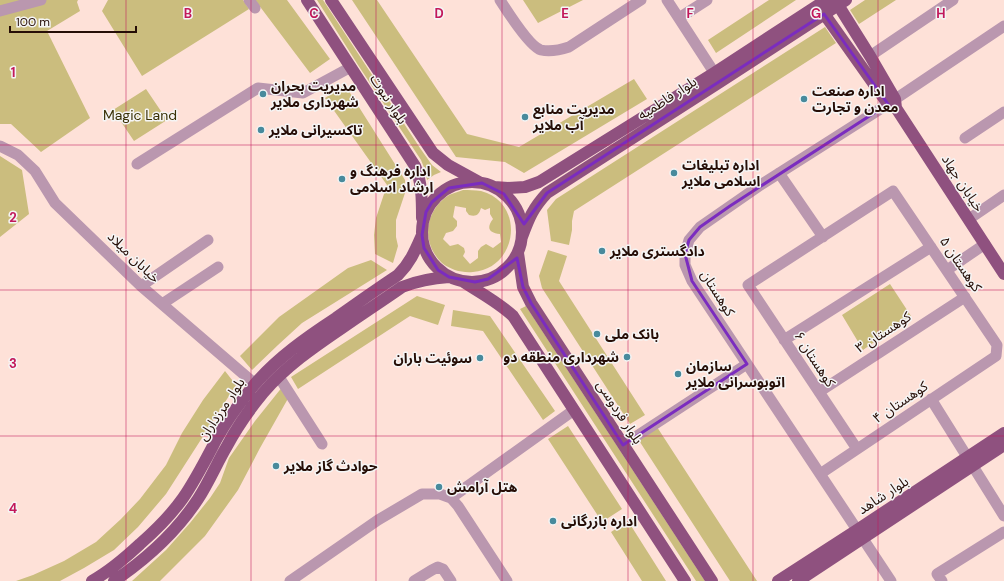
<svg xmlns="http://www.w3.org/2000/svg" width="1004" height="581" viewBox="0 0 1004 581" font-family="'DM Sans','Noto Sans Arabic',sans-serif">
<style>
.green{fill:#cbbd7e;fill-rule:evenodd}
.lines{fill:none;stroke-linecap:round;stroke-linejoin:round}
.minor{stroke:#ba97af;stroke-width:11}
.major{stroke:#8f517f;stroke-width:12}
.marked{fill:none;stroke:#7b2cbf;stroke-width:3;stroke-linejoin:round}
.grid{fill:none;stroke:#c2185b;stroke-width:1;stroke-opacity:0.55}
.poi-dot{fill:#488a9c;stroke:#f5f5f5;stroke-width:1.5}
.labels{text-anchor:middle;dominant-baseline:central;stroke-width:3;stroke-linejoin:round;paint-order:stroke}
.poi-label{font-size:14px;font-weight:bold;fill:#260e07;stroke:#f5f5f5;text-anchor:start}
.street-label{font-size:14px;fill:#260e07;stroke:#f5f5f5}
.park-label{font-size:14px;fill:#393005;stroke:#f5f5f5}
.grid-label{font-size:13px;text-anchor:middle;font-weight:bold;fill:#c2185b;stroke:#f5f5f5;stroke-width:3;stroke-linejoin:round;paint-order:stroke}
</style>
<rect width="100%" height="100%" fill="#fee1d8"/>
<path class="green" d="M0,0H78L77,2L80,11L47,31L90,118L41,152L11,124H0Z
M108,0H243L249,9L142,76L102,11Z
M255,0H287L330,59L310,73Z
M317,0H323L420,148L432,165L441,172L434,175L427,180L425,170L421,160L358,65Z
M352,0H377L467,134L519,147L634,79L647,99L524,173L505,162L456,157Z
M523,0H583L538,23Z
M769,0H796L716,53L708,40Z
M865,0H896L859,24L850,10Z
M825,27L836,43L574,211L572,221V230L569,245L551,241L547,210L556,199Z
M345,85L405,180V193L396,220V237L398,246L393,263L375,254L374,235L376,218L387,185L325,98Z
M146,89L167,120L134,141L113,110Z
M0,156L22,170L29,214L0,237Z
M463,190C469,190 475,190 481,191C525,202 519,268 473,272C462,273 451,270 442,263C421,243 424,211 449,195C453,193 459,192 463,190ZM455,206L466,208V211L469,215C476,217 479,215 481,208L485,210L490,208V214L493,219C486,228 489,233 500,234L501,242L493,248L486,244L481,247L478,251V258L470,264L463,256L465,252L464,248L458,244L450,246L443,239L446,233L453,231L457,226V221L453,217Z
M548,250L567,256L559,281L645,415L630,424L542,288L539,276Z
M371,260L387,270L302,323L278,345L252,370L240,356L279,317L348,268Z
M890,284L911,316L863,350L842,315Z
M417,296L445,305L438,325L410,316L298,389L291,377Z
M526,306L705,581H696L520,309Z
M453,310L490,316L555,411L543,420L483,331L451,326Z
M225,371L236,385L166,494L138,527L114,550L84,568L60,581H16L33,575L64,561L96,542L121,519L140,499L166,465L182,433L203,400Z
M283,386L290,395L260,448L238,490L205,536L160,581H132L166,550L190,523L210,498L220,483L229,458L255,421Z
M568,426L622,509L602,522L548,439Z
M657,427L757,581H730L638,439Z
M628,521L666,581H642L611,532Z"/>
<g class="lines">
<path class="minor" d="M249,0L255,8
M500,0C507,11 530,47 541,50C550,52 560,50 569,47L641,0
M667,0L719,80
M0,11L41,0
M679,18L707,0
M870,56L953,0
M965,138L1004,112
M0,146L18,155L35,171L55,203L141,286L255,384
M137,164L258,88L303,93L351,67
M779,173L823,237
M969,219L1004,195
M947,270L985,244
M141,286L208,240
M162,304L218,267
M784,340L931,247
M279,377L322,444
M819,392L965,297
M931,399L1004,516
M623,445L747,364
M820,474L996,356L997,345L893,191L748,285L857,449
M451,498L574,410
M290,581L378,520L422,494H440L451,498L458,506L507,581
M414,581L432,570L438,567L443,569L451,581
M891,581L692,281L685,265V254L689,240L700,227L762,184L888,104L1004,26
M942,581L937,574L1004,532"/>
<path class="major" d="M307,0L415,166C422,182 422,200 422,218
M331,0L433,153L448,165L479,182
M835,0L870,56L895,99L896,108L1004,274
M820,8L888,104L896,108
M422 232a50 50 0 1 1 100 0a50 50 0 1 1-100 0Z
M494,187L508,188L525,187L539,182L714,73L826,0
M522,237C529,218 533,208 547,193L720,82L846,0
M518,253L523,287L531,303L712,581
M462,281C479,292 498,302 513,316L685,581
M92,581C110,571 125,558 140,544C156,530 171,515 183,498C196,479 206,459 216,440C227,420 240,402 254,385C277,358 307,337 336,318C357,303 377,289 398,275C410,263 415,251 422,235
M114,581C145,560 177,531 198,499C209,482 217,463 227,446C237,427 249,410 263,393C285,367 314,347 342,328C362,314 382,301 402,287C417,281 433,278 449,277
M778,581L857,530L1004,433
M798,581L1004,445"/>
</g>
<path class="marked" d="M824,14L888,104L730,206L700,227L689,240L685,254L692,281L747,364L623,445L531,303L523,287L517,258L488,279L475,282L449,277L438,270L424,248L422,235L426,212L432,202L449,188L482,183L504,194L524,224L547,193Z"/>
<path class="grid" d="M126,0V581M251,0V581M376,0V581M502,0V581M628,0V581M753,0V581M878,0V581M0,145H1004M0,290H1004M0,436H1004"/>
<g class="poi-dot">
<circle cx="263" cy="94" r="4"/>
<circle cx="804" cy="99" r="4"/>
<circle cx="525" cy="117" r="4"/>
<circle cx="261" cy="130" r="4"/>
<circle cx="674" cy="173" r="4"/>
<circle cx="342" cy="179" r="4"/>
<circle cx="602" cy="251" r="4"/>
<circle cx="597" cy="334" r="4"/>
<circle cx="627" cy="357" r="4"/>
<circle cx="480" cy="358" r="4"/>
<circle cx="678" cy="374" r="4"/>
<circle cx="276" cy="466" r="4"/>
<circle cx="439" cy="487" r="4"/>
<circle cx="553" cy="521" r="4"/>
</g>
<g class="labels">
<g class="poi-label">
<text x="271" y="86">مدیریت بحران<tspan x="271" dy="16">شهرداری ملایر</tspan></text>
<text x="812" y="91">اداره صنعت<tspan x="812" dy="16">معدن و تجارت</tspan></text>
<text x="533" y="109">مدیریت منابع<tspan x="533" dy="16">آب ملایر</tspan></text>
<text x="269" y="130">تاکسیرانی ملایر</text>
<text x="682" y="165">اداره تبلیغات<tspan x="682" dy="16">اسلامی ملایر</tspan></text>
<text x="350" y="171">اداره فرهنگ و<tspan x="350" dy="16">ارشاد اسلامی</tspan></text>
<text x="610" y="251">دادگستری ملایر</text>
<text x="605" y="334">بانک ملی</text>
<text x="619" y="357" text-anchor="end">شهرداری منطقه دو</text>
<text x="472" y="358" text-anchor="end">سوئیت باران</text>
<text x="686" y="366">سازمان<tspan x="686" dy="16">اتوبوسرانی ملایر</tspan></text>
<text x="284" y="466">حوادث گاز ملایر</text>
<text x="447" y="487">هتل آرامش</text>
<text x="561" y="521">اداره بازرگانی</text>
</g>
<g class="street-label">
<text transform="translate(667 98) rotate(-33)">بلوار فاطمیه</text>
<text transform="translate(389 99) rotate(57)">بلوار نبوت</text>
<text transform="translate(963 183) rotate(57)">خیابان جهاد</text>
<text transform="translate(134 257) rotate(44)">خیابان میلاد</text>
<text transform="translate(961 264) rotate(56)">کوهستان ۵</text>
<text transform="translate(718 293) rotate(58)">کوهستان</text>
<text transform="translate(883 332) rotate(-33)">کوهستان ۳</text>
<text transform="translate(815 359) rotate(57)">کوهستان ۶</text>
<text transform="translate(900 402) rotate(-34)">کوهستان ۴</text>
<text transform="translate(221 409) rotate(-56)">بلوار مرزداران</text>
<text transform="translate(620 412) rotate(57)">بلوار فردوسی</text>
<text transform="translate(883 495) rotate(-33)">بلوار شاهد</text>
</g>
<g class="park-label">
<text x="140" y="115">Magic Land</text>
</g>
</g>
<g class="grid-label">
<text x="188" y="18">B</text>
<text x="314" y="18">C</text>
<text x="439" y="18">D</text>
<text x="565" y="18">E</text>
<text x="690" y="18">F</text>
<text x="816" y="18">G</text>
<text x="941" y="18">H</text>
<text x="13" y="77">1</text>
<text x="13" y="222">2</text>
<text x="13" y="368">3</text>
<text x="13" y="513">4</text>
</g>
<path d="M10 26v6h126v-6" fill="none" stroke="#260e07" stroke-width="2"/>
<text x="16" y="26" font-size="12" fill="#260e07" stroke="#f5f5f5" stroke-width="3" paint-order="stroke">100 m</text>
</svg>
